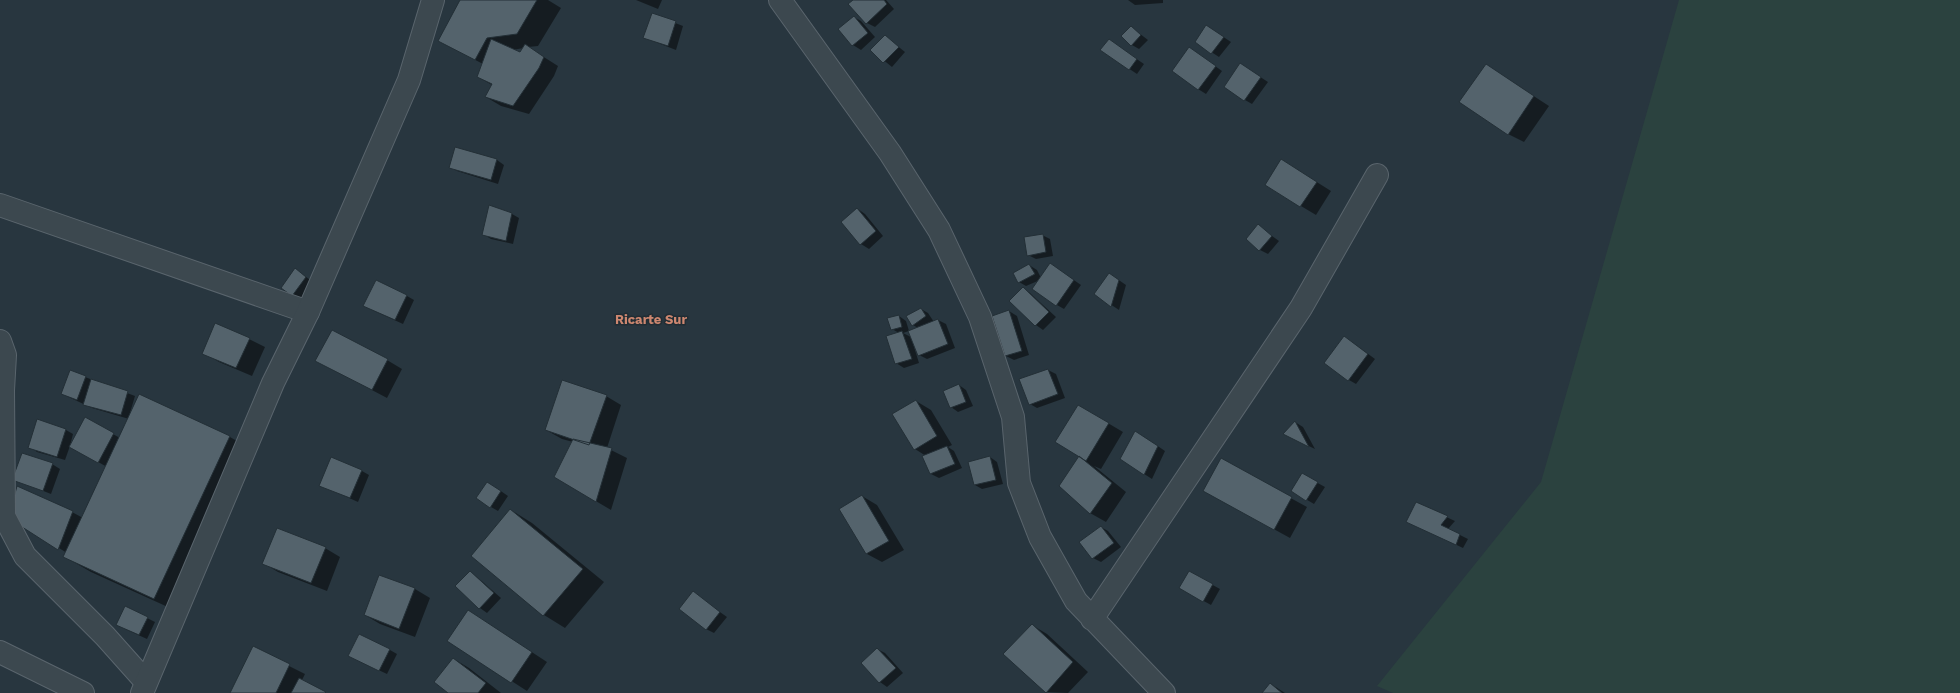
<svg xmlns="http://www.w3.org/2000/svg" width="1960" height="693" viewBox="0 0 1960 693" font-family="'Work Sans',sans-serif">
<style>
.green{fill:#2b423f}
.shadow{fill:#0007;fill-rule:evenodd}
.building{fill:#54636c;stroke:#232f36}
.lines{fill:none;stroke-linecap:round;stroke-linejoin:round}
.minor-casing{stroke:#5a656d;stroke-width:24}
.tertiary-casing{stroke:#5a656d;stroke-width:24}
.minor{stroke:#3c484f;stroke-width:22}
.tertiary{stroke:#3c484f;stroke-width:22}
.labels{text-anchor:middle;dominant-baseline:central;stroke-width:3;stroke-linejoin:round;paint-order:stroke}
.quarter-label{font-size:13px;font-weight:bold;fill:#cd8770;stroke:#212d34}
</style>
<rect width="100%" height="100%" fill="#28363f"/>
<path class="green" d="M1679,0H1960V693H1393L1377,686L1541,482Z"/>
<path class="shadow" d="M461,0H548L561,8L538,46L528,47L558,66L554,76L529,114L501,106L486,97L492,85L478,77L483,64L439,41ZM524,48L521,54L512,50Z
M636,0H662L658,9Z
M854,0H886L894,9L875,27L867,23Z
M1128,0H1163V3L1135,5Z
M652,14L683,26L676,50L645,38Z
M854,17L861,21L875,37L861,50L853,45L840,29Z
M1207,26L1231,42L1219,57L1196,42Z
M1131,27L1148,40L1139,49L1132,45Z
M885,36L905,52L892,67L871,50Z
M1116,45L1144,64L1137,74L1101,50Z
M1197,53L1222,71L1206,94L1198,89Z
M1486,65L1549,106L1524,142L1508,134Z
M1248,69L1268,82L1252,104L1245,100Z
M456,148L497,160L504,165L498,184L457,171L450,167Z
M1296,169L1331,191L1316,215L1266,185Z
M858,209L865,214L883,236L869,249L861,244L842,222Z
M512,214L519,218L513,244L491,239L483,234Z
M1258,226L1279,241L1268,254L1260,250Z
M1042,235L1050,239L1053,256L1036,259L1028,255Z
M1029,265L1037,270L1041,278L1058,269L1081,285L1064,309L1057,305L1040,280L1026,286L1019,282Z
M302,274L313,282L301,300L282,288Z
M1110,274L1126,285L1119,310L1095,294Z
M1023,289L1030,293L1056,317L1043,330L1036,325L1010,301Z
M407,296L414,300L403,324L372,310Z
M921,309L928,313L934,322L938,320L946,324L955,348L927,359L919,355L918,328L913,325Z
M1009,311L1017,316L1029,355L1014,360L1006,356Z
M899,316L906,321L909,331L903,333L911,337L919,363L904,368L896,363L899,333L892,329Z
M249,339L265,347L252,376L219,362L204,353Z
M1352,342L1375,359L1356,384L1349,380Z
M387,360L402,369L387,398L332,369Z
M1048,370L1056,374L1065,398L1037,408L1030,404Z
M85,377L135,396L130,413L140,396L230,437L256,452L181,613L91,572L65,557L67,553L20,524L72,512L83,518L107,467L70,446L65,460L37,452L30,447L66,430L73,434L70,446L86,419L120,438L129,419L92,408L62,394Z
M959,385L966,390L973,406L958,412L951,407Z
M606,396L621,405L607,448L627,458L611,510L555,477L573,442L562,439L546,430Z
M916,401L931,410L952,445L948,447L954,451L962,468L939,478L931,474L924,457L926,456L915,449Z
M1079,406L1123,432L1101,469L1094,466L1126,492L1106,522L1090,513L1060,486L1080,456Z
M1295,422L1303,427L1315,449L1292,438Z
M1143,436L1165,451L1152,479L1121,459Z
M990,457L997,462L1003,484L982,489L975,485Z
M1221,460L1307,507L1290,538L1219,499Z
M52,464L60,469L51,494L13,479Z
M362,471L369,475L358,502L320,485Z
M1303,475L1325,487L1314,504L1292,491Z
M495,487L508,496L498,511L491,507Z
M862,496L877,505L904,550L882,562L867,554L840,509Z
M1416,503L1455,521L1448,529L1468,539L1463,548L1408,522Z
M511,510L532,523L604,582L565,628L544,615Z
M1101,527L1108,531L1121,547L1101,562L1093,558Z
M325,548L340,557L327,591L278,572L263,563Z
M470,572L477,577L501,598L487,613L480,608Z
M1189,572L1220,589L1211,605L1180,588Z
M380,576L415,589L430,598L415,637L380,624L365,615Z
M693,593L727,617L714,633L706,629Z
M147,618L155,622L147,639L125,629Z
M483,620L547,662L527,691L449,641Z
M1032,625L1047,634L1088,672L1068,693L1046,692Z
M253,648L305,674L302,680L326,693H231Z
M877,649L885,653L903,673L887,687L880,682Z
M390,650L397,654L387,674L357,660Z
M454,659L469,668L501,693H450Z
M1271,684L1285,693H1263Z"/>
<path class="building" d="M460,0H537L517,34L487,38L475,60L438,41Z
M853,0H884L887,4L866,24L848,4Z
M652,13L676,21L668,46L643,38Z
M854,16L868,33L852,46L838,29Z
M1206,25L1224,37L1211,54L1195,42Z
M1131,26L1141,35L1131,46L1121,36Z
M885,35L899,47L883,63L870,50Z
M491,39L520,52L525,44L544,57L539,68L513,106L485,97L492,84L477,77Z
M1109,39L1137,59L1129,70L1100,50Z
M1189,47L1216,66L1198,90L1172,71Z
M1240,63L1261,77L1244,101L1224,87Z
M1486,64L1534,96L1508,135L1459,102Z
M455,147L497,159L491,180L449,168Z
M1281,159L1317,182L1300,207L1265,185Z
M489,205L512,213L506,241L482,235Z
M857,208L876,231L860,245L841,222Z
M1258,224L1272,236L1259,251L1246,239Z
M1043,234L1046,252L1027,256L1024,237Z
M1050,263L1074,280L1056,306L1032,289Z
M1029,264L1035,274L1018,283L1013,273Z
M295,268L306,277L292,296L281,288Z
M1109,273L1119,280L1111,307L1094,294Z
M376,280L407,295L395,320L363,306Z
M1023,287L1049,312L1035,326L1009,301Z
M921,308L926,316L912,326L906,316Z
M1009,310L1022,351L1005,356L992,316Z
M899,315L902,327L891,330L887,318Z
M938,319L948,344L918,356L908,331Z
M215,323L250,338L236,368L202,354Z
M332,330L388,359L372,390L315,361Z
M902,331L912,359L895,364L886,336Z
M1344,336L1368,354L1348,381L1324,363Z
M1048,369L1058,394L1029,405L1019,379Z
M70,370L86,376L77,400L61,394Z
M91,379L128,391L121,415L83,405Z
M562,380L607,395L589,445L545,430Z
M959,384L966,402L950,408L943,391Z
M139,394L230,436L154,599L63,557Z
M916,400L937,436L914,450L892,414Z
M1078,405L1109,423L1086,461L1055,442Z
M85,417L114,433L98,463L69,447Z
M37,419L66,429L57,457L28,448Z
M1295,421L1309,447L1283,434Z
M1135,431L1158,446L1144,475L1120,459Z
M573,439L612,448L596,502L554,477Z
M947,446L955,464L930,474L922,456Z
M22,453L53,463L43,491L12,480Z
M990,456L996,480L974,485L968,462Z
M1079,456L1112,483L1090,514L1059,486Z
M331,457L362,470L350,498L319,486Z
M1221,458L1292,497L1274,530L1203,491Z
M1302,473L1318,482L1306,501L1291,491Z
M487,482L501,491L490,508L476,498Z
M17,486L73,511L58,550L19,525L12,505Z
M862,495L889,541L866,554L839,509Z
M1416,502L1448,516L1441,525L1460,534L1456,545L1406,522Z
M510,509L583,569L543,616L471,556Z
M1101,526L1114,543L1092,559L1079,542Z
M277,528L326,547L311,583L262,564Z
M470,571L494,593L479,609L455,586Z
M1189,571L1213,584L1203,602L1179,588Z
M379,575L415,588L399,629L364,615Z
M693,591L720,612L706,630L679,609Z
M125,606L148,617L139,635L116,625Z
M468,610L532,652L511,683L447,641Z
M1032,624L1073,662L1046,693L1003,654Z
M359,634L390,649L379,671L348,656Z
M253,646L290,664L276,693H230Z
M877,648L896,668L879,683L861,663Z
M453,658L486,683L478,693H448L434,682Z
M299,678L326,692L325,693H291Z
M1270,683L1282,693H1262Z"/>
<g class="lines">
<g class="minor-casing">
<path id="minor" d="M780,0L890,153L939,230L980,317L1013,417L1019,483L1040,537L1076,601L1164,693
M0,205L308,312
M0,341L5,355L3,390L4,516L25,556L105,636L146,682
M1092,619L1301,308L1377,175
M0,652L83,693"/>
</g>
<g class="tertiary-casing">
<path id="tertiary" d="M142,693L273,383L308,312L409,80L433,0"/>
</g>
<use href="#minor" class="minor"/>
<use href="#tertiary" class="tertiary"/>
</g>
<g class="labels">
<g class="quarter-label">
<text x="651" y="319">Ricarte Sur</text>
</g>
</g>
</svg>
